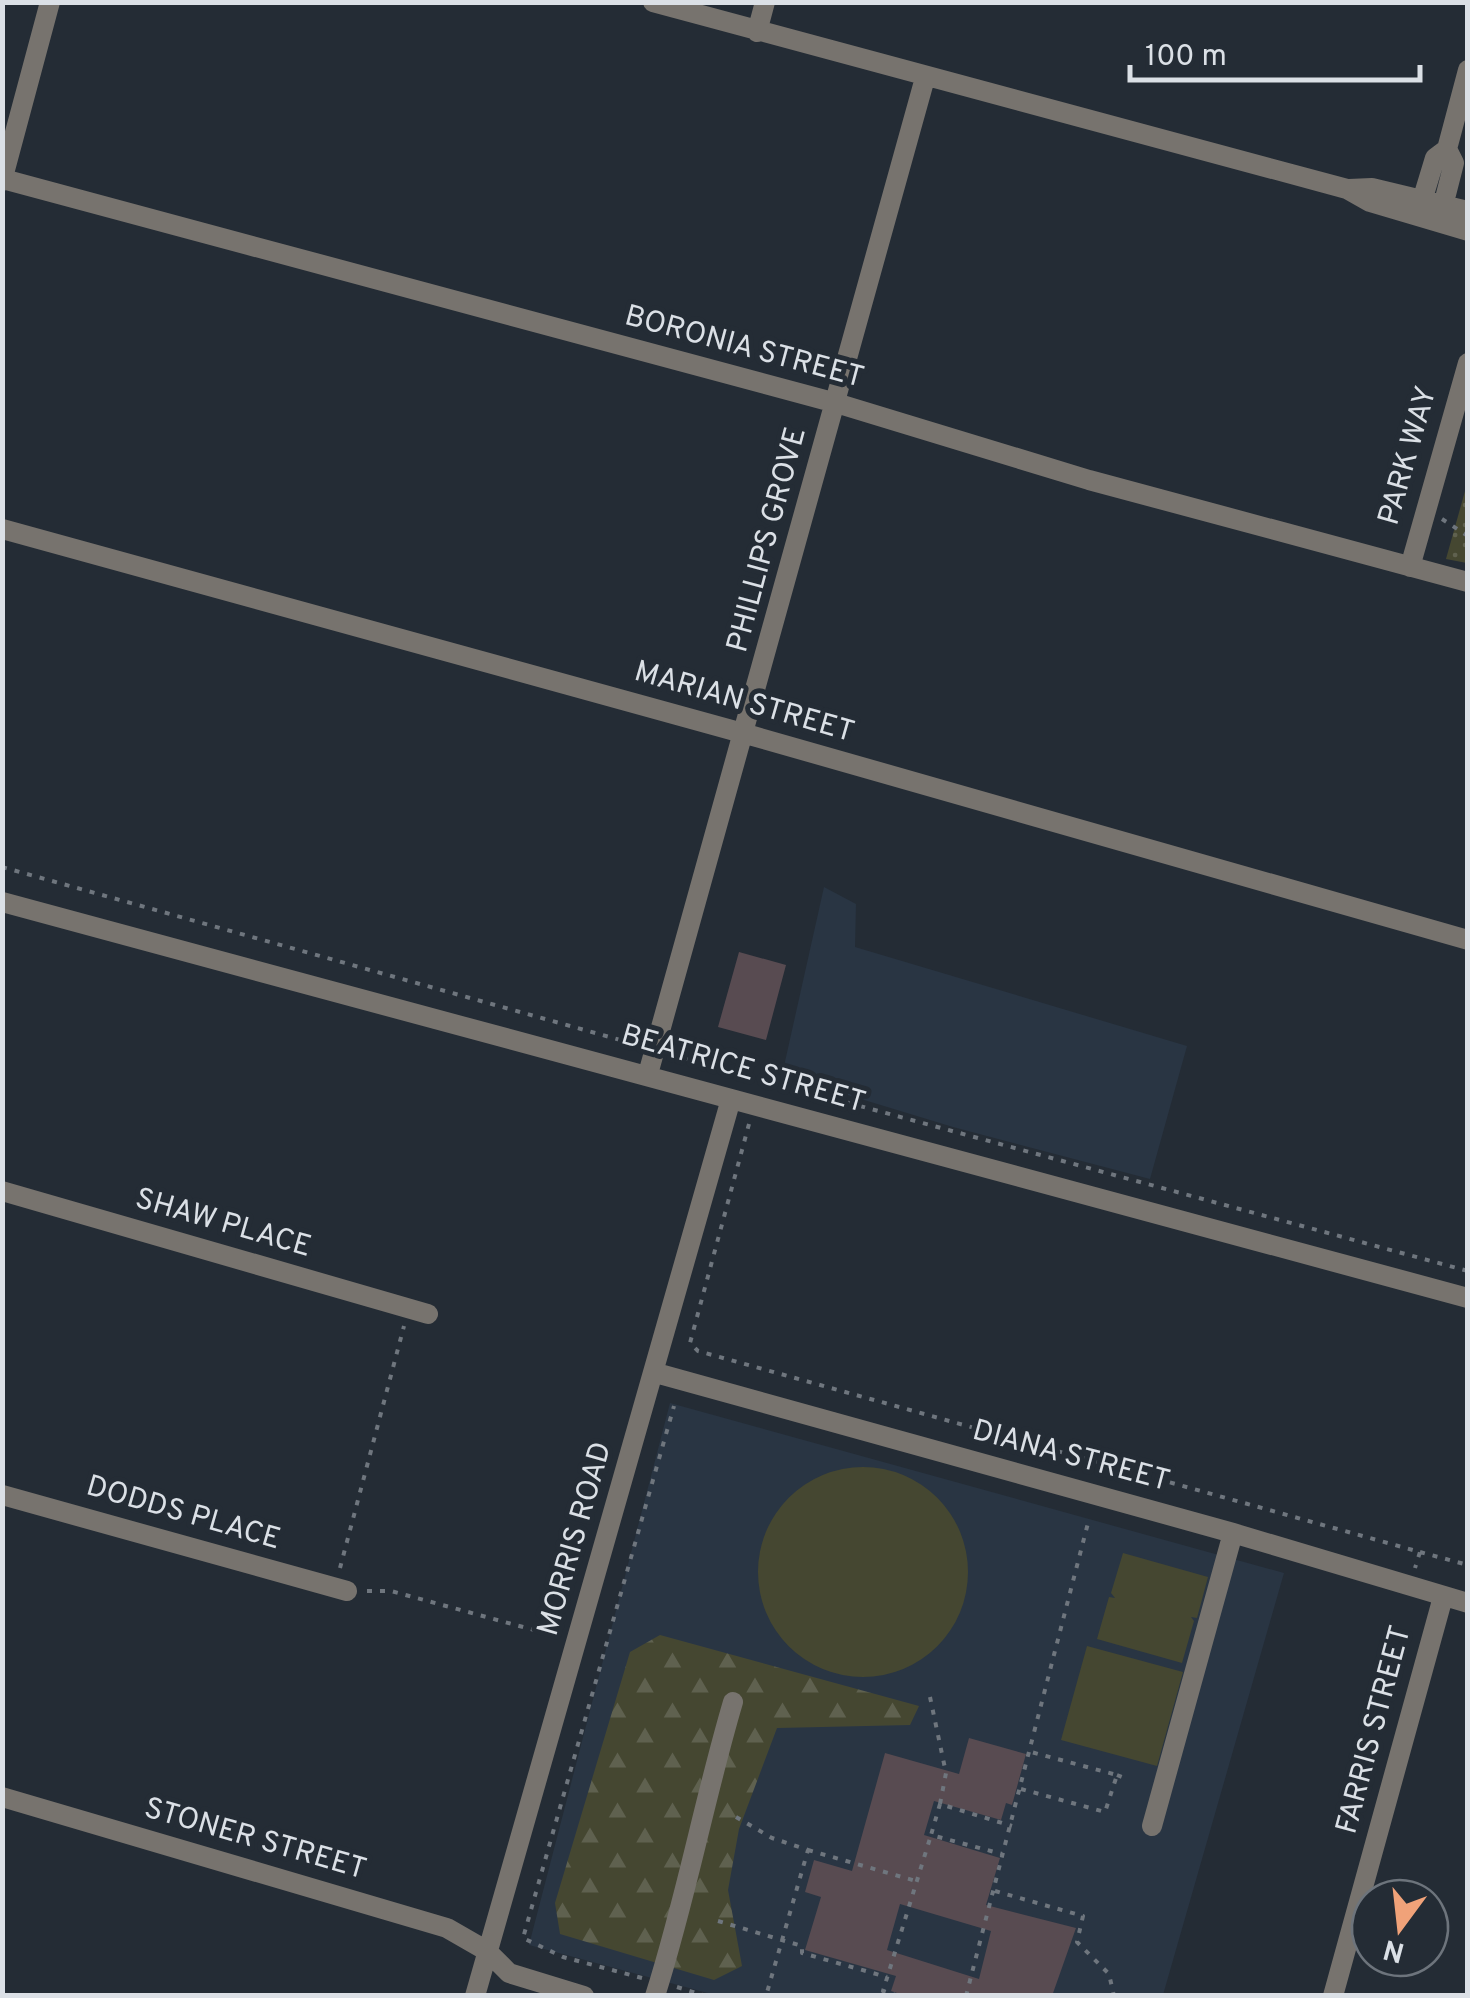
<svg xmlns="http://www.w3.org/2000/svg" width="1470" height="1998" viewBox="0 0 1470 1998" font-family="Overpass,sans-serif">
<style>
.built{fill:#293543}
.forest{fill:url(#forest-firs)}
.park{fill:url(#park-dots)}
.pitch{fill:#454731}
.building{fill:#584b51;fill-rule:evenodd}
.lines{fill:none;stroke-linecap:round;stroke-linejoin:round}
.path{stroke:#6f767e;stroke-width:4;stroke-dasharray:5 8;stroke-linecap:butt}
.minor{stroke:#77736e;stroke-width:20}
.labels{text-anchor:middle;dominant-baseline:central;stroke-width:10;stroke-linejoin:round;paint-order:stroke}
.street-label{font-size:30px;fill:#dbe0e6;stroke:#242c35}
</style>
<defs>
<pattern id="forest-firs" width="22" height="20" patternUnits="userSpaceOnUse" patternTransform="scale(2.5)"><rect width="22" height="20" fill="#454731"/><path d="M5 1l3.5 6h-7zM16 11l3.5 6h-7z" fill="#5f614f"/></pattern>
<pattern id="park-dots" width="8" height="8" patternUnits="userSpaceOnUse" patternTransform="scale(2.5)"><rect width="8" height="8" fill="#454731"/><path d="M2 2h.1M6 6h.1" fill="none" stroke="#5f614f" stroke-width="1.8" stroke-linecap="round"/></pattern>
</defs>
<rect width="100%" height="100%" fill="#242c35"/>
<path class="built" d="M824,887L856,904L855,947L1187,1046L1150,1179L953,1127L782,1075Z
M670,1403L1284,1573L1163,1995H715L529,1945Z"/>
<path class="forest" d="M660,1635L919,1706L910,1725L777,1728L739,1829L728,1890L742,1966L714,1980L560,1934L555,1903L630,1652Z"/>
<path class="park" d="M1467,484V563L1446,559Z"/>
<path class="pitch" d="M758 1572a105 105 0 1 1 210 0a105 105 0 1 1-210 0Z
M1123,1553L1208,1577L1197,1618L1191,1617L1194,1621L1182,1663L1097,1639L1109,1597L1115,1598L1111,1593Z
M1087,1646L1183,1672L1157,1766L1061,1740Z"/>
<path class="building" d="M739,952L786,965L766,1040L718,1027Z
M969,1738L1026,1754L1012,1805L1006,1803L1001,1820L934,1801L924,1835L1000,1858L986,1905L1076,1928L1052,1996H906L891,1991L896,1976L805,1950L821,1897L805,1892L814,1860L852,1871L885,1753L959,1774ZM900,1904L991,1931L979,1979L887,1950Z"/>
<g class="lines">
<path class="path" d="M1442,519L1468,536
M2,867L638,1045
M672,1055L1468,1271
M749,1124L690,1343L698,1351L1420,1552L1415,1568
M1420,1552L1468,1565
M340,1568L404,1326
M367,1591H391L556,1636
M930,1697L946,1773L940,1804L1012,1826
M1117,1775L1127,1779
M1021,1789L1105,1812L1117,1775L1031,1752
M940,1804L931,1835L1002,1854
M736,1817L772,1838L808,1850L766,1996
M808,1850L916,1881
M995,1891L1083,1916L1077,1942L1109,1974L1114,1996
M718,1921L802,1946V1953L887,1977
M642,1978L563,1957L523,1938L674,1406
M677,1987L706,1996
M898,1996L883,1991L931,1835
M966,1996L1088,1523"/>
<path class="minor" d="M653,2L1347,189L1370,202L1468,231
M757,32L765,2
M3,179L836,403L1089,480L1468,582
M2,181L50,2
M1349,189L1372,188L1468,211
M1418,214L1435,158L1447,149L1468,70
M1441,214L1454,163L1447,149
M2,529L746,734L1468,940
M1410,567L1468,363
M2,902L1468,1298
M648,1074L925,78
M2,1191L428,1314
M656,1373L1233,1533L1468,1603
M2,1495L347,1591
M2,1797L447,1928L487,1951L509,1973L584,1996
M1152,1826L1233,1533
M475,1996L731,1099
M655,1996C686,1899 704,1800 733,1702
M1333,1996L1443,1597"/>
</g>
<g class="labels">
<g class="street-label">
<text transform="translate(744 348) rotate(15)">BORONIA STREET</text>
<text transform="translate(1409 456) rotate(-74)">PARK WAY</text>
<text transform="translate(768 540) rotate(-75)">PHILLIPS GROVE</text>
<text transform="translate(744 703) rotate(16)">MARIAN STREET</text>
<text transform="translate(743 1070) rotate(16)">BEATRICE STREET</text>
<text transform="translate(223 1224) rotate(16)">SHAW PLACE</text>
<text transform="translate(1071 1457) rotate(15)">DIANA STREET</text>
<text transform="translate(183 1514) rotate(16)">DODDS PLACE</text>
<text transform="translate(576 1539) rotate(-74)">MORRIS ROAD</text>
<text transform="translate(1375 1730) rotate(-75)">FARRIS STREET</text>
<text transform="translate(255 1840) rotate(16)">STONER STREET</text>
</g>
</g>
<rect width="1470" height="1998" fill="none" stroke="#dbe0e6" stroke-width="10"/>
<g transform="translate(1400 1928) rotate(195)"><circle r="48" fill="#242c35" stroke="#6d747c" stroke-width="2.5"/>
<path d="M0-8L18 38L0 25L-18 38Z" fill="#f0a279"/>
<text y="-15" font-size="28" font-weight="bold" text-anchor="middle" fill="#dbe0e6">N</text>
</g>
<path d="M1130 65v15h290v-15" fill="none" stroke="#dbe0e6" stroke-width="5"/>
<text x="1145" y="65" font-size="30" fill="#dbe0e6" stroke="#242c35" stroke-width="8" paint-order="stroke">100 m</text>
</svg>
